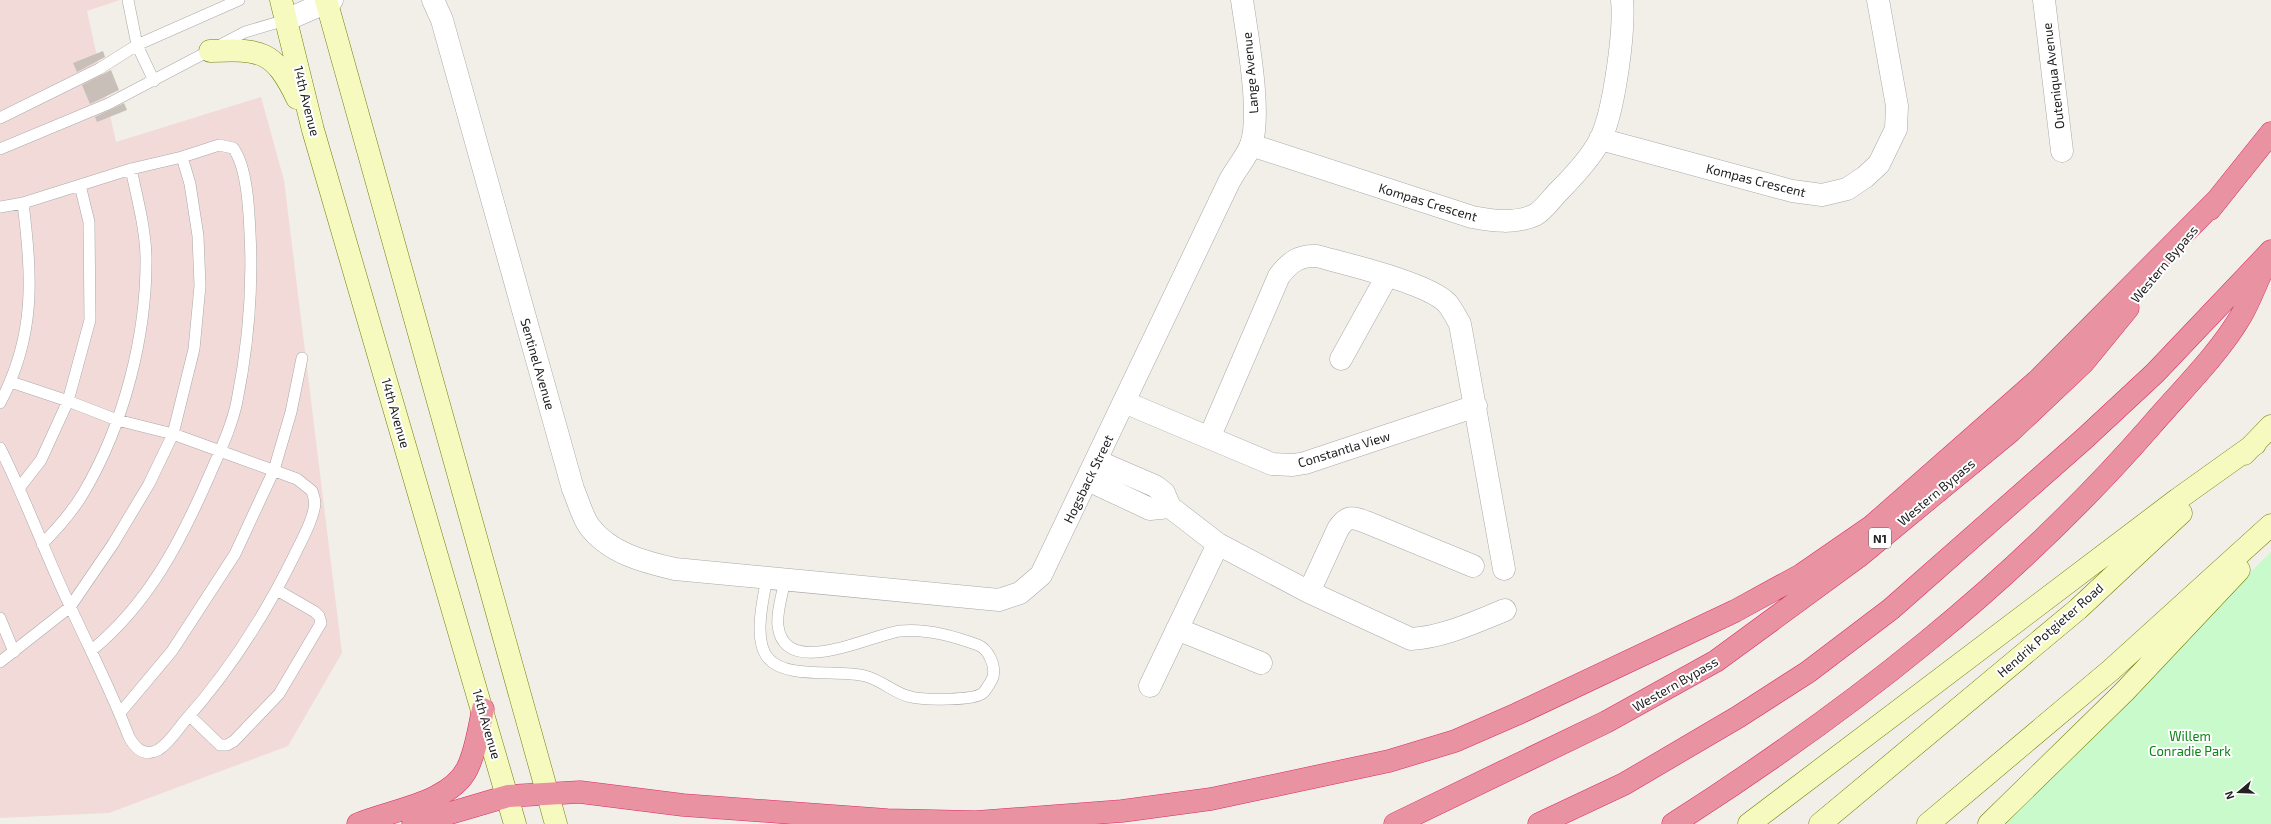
<svg xmlns="http://www.w3.org/2000/svg" width="2271" height="824" viewBox="0 0 2271 824" font-family="'Exo 2',sans-serif">
<style>
.commercial{fill:#f2dad9}
.park{fill:#c8facc}
.building{fill:#c7bfb8}
.lines{fill:none;stroke-linecap:round;stroke-linejoin:round}
.service-casing{stroke:#a9a9a9;stroke-width:12}
.minor-casing{stroke:#a9a9a9;stroke-width:23}
.tertiary-casing{stroke:#a9a9a9;stroke-width:23}
.secondary-casing{stroke:#707d05;stroke-width:23}
.motorway-casing{stroke:#dc2a67;stroke-width:23}
.service{stroke:#fff;stroke-width:11}
.minor{stroke:#fff;stroke-width:22}
.tertiary{stroke:#fff;stroke-width:22}
.secondary{stroke:#f7fabf;stroke-width:22}
.motorway{stroke:#e892a2;stroke-width:22}
.labels{text-anchor:middle;dominant-baseline:central;stroke-width:4;stroke-linejoin:round;paint-order:stroke}
.shield{fill:#fff;stroke:#646464;stroke-width:1}
.shield-label{font-size:12px;font-weight:bold;fill:#222}
.street-label{font-size:13px;fill:#222;stroke:#fff}
.park-label{font-size:13px;fill:#0c8416;stroke:#fff}
</style>
<rect width="100%" height="100%" fill="#f2efe9"/>
<path class="commercial" d="M0,0H120L87,11L116,142L261,97L284,180L342,653L288,746L109,813L0,818Z"/>
<path class="park" d="M2271,552V824H1993Z"/>
<path class="building" d="M103,51L105,57L77,72L73,63Z
M111,70L119,90L90,104L82,85Z
M124,103L127,110L97,122L95,117Z"/>
<g class="lines">
<g class="service-casing">
<path id="service" d="M128,0L137,45L154,81
M0,118L99,69L137,45L239,0
M0,149L108,104L245,32L286,20
M0,207L23,203L131,169L182,157L219,145L233,148C247,166 249,210 250,233C253,289 248,346 237,401C232,426 220,451 210,474C181,541 149,603 92,650
M0,403C36,335 32,277 23,203
M0,448C26,499 45,554 70,606C90,650 112,692 129,737C135,748 144,757 158,750C168,744 176,732 183,723C228,673 264,617 294,556C301,541 311,525 314,509C316,502 314,497 312,491L297,479L220,451L173,434L117,420L68,401L11,382
M20,487L41,460L68,401L90,320L89,222L80,185
M42,544C58,528 73,511 84,492C124,424 147,335 146,256C145,227 137,197 131,169
M767,578C763,599 753,640 768,658C786,680 839,669 865,676C882,680 895,694 911,697C924,700 973,701 983,693C986,690 992,680 993,677C996,665 988,649 978,645C954,636 926,628 900,631C870,635 785,680 778,626C776,612 783,593 785,579
M0,618L14,652
M0,662L70,607L113,544L149,484L173,434L194,349L200,286L198,236L190,184L182,157
M120,713L172,651L235,554L274,470L291,412L302,358
M190,716L220,745H227L234,741L279,694L321,623L319,616L315,612L277,590"/>
</g>
<g class="minor-casing">
<path id="minor" d="M2044,0L2062,151
M1600,139L1792,191L1822,195L1847,189L1865,177L1879,164L1896,129L1897,106L1878,0
M1251,145L1472,217C1493,221 1515,224 1535,215C1544,210 1551,199 1558,192C1574,176 1590,159 1600,140C1614,113 1625,30 1622,0
M1341,359L1387,276
M1124,402L1272,464L1293,465L1305,463L1476,406
M1210,436L1279,276C1290,262 1299,255 1317,256C1346,264 1428,283 1447,303C1452,309 1456,317 1460,324L1504,569
M1097,461L1155,486L1164,493L1170,507L1218,544L1309,592L1411,639C1444,637 1475,622 1505,610
M1088,480L1150,509L1170,507
M1309,592L1338,529C1347,515 1352,517 1366,522L1473,566
M1177,629L1261,663
M1150,686L1218,544"/>
</g>
<g class="tertiary-casing">
<path id="tertiary" d="M433,0L442,20L573,489C578,500 582,516 589,526C609,553 644,562 675,569L999,600L1020,593L1041,575L1229,182C1235,170 1246,158 1251,145C1262,114 1247,35 1242,0
M286,20L332,0"/>
</g>
<g class="secondary-casing">
<path id="secondary" d="M281,0L313,130L515,824
M326,0L556,824
M210,51C261,49 274,50 297,98
M2244,454L2271,426
M1749,824L2178,499L2255,444
M1820,824L2078,609L2181,513
M1928,824L2111,670L2271,525
M1989,824L2124,692L2239,570"/>
</g>
<g class="motorway-casing">
<path id="motorway" d="M2210,209L2271,133
M358,824C391,810 450,803 467,769C476,751 479,728 483,709
M413,824L508,796L580,792L683,805L887,820L976,822L1122,811L1211,799L1389,761L1455,741L1517,714L1735,611L1801,575L1872,526L2037,381L2219,198
M1395,824L1606,722L1716,661L1858,557L2011,431L2083,363L2128,308
M1539,824L1624,784L1738,717L1808,672L1891,609L2084,439L2155,373L2271,251
M1673,824C1848,712 2013,584 2150,427C2179,393 2219,354 2241,316C2250,301 2256,283 2264,267"/>
</g>
<use href="#service" class="service"/>
<use href="#minor" class="minor"/>
<use href="#tertiary" class="tertiary"/>
<use href="#secondary" class="secondary"/>
<use href="#motorway" class="motorway"/>
</g>
<g class="labels">
<rect class="shield" x="1869" y="528" width="22" height="20" rx="3"/>
<g class="shield-label">
<text x="1880" y="538">N1</text>
</g>
<g class="street-label">
<text transform="translate(1250 73) rotate(-95)">Lange Avenue</text>
<text transform="translate(2053 76) rotate(-97)">Outeniqua Avenue</text>
<text transform="translate(307 101) rotate(76)">14th Avenue</text>
<text transform="translate(1756 180) rotate(14)">Kompas Crescent</text>
<text transform="translate(1428 202) rotate(17)">Kompas Crescent</text>
<text transform="translate(2164 264) rotate(-50)">Western Bypass</text>
<text transform="translate(538 364) rotate(74)">Sentinel Avenue</text>
<text transform="translate(396 413) rotate(74)">14th Avenue</text>
<text transform="translate(1344 449) rotate(-17)">Constantla View</text>
<text transform="translate(1088 479) rotate(-64)">Hogsback Street</text>
<text transform="translate(1936 492) rotate(-40)">Western Bypass</text>
<text transform="translate(2050 630) rotate(-41)">Hendrik Potgieter Road</text>
<text transform="translate(1675 684) rotate(-30)">Western Bypass</text>
<text transform="translate(487 724) rotate(74)">14th Avenue</text>
</g>
<g class="park-label">
<text x="2190" y="736">Willem<tspan x="2190" dy="15">Conradie Park</tspan></text>
</g>
</g>
<g transform="translate(2239 792) rotate(251)" stroke="#ffffff" stroke-width="3" paint-order="stroke">
<path d="M0-3L7 15L0 10L-7 15Z" fill="#222222"/>
<text y="-6" font-size="11" font-weight="bold" text-anchor="middle" fill="#222222">N</text>
</g>
</svg>
